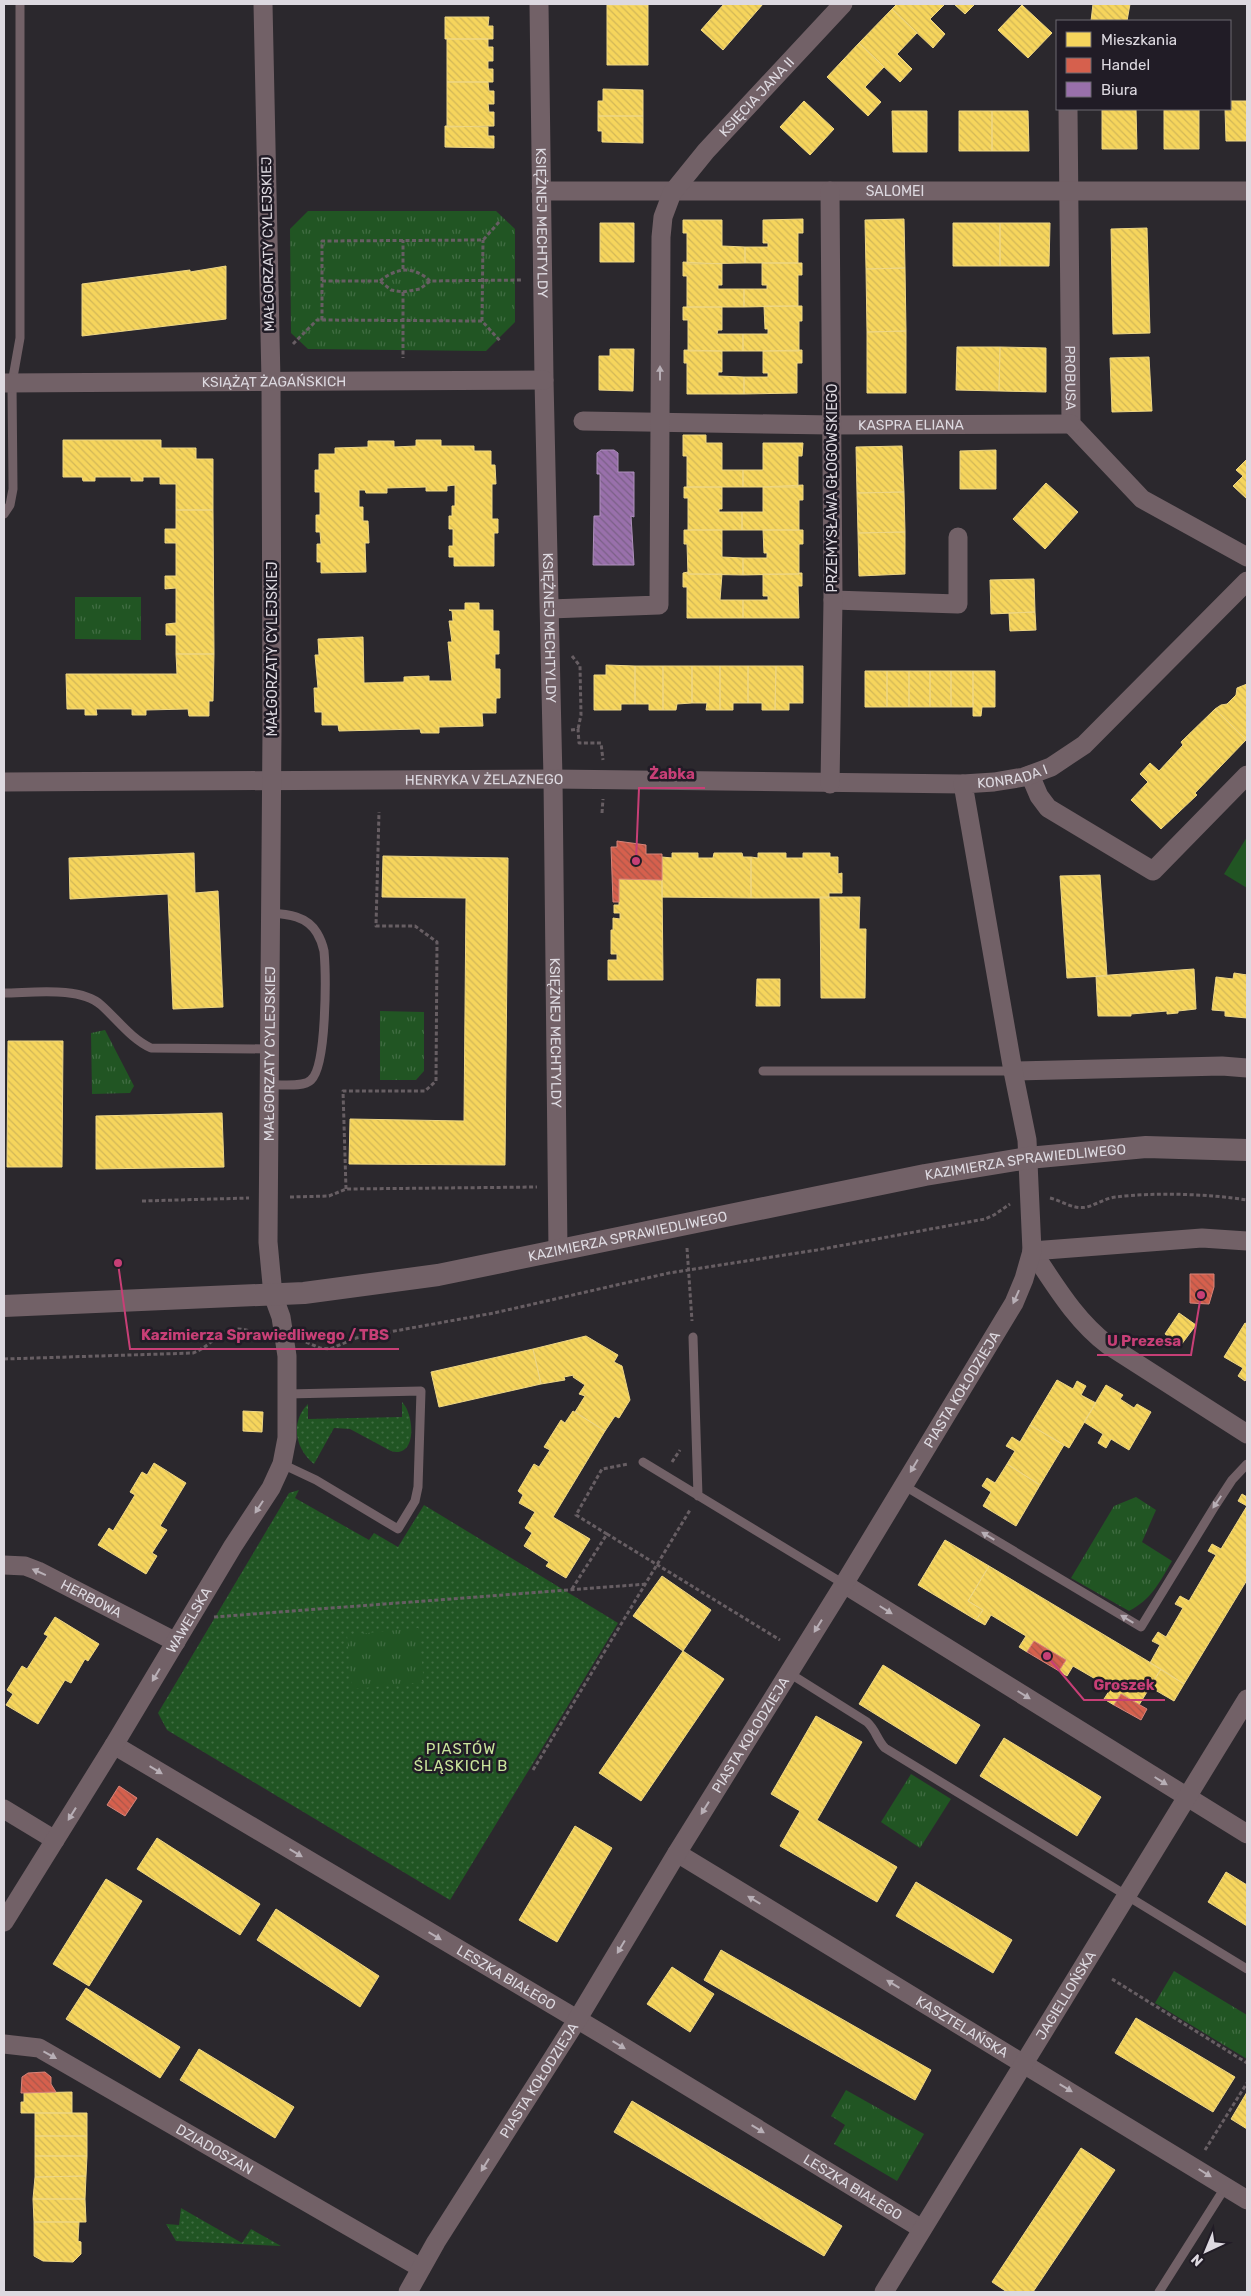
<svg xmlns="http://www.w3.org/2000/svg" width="1251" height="2296" viewBox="0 0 1251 2296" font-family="Rubik,sans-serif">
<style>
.grass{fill:url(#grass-dots)}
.park{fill:url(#park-tufts)}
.garden{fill:#215523}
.homes{fill:url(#homes-back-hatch);stroke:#eed684}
.shops{fill:url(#shops-back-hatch);stroke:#d88479}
.offices{fill:url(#offices-back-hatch);stroke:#ad90bb}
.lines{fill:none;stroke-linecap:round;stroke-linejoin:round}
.path{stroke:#675e63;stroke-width:3;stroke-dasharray:4 2.5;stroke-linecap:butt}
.service{stroke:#726167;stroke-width:9}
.minor{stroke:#726167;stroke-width:19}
.tertiary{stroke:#726167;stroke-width:22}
.oneway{fill:#b8afb6}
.labels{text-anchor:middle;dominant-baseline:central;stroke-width:5;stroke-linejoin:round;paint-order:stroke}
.street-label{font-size:14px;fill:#ddd9e0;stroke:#211c26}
.neighbourhood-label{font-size:15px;letter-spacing:1px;fill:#cae69c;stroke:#211c26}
.leader{fill:none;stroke:#c73f76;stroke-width:2}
.callout-dot{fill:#c73f76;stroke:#211c26;stroke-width:2}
.callout-label{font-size:15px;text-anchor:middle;font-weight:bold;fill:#c73f76;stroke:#211c26;stroke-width:5;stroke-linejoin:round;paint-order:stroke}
</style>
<defs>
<pattern id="grass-dots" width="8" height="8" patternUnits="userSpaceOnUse" patternTransform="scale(1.25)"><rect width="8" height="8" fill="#215523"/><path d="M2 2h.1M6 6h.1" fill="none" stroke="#416d43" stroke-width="1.8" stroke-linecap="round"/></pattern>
<pattern id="park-tufts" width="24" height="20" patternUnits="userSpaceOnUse" patternTransform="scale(1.25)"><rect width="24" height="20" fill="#215523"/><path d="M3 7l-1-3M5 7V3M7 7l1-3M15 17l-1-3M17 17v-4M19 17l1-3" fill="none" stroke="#416d43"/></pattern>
<pattern id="homes-back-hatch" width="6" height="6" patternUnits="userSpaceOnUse" patternTransform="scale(1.25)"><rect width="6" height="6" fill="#f6d55c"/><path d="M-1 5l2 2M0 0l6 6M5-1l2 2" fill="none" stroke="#d2b757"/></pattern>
<pattern id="shops-back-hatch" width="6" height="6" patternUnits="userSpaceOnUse" patternTransform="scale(1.25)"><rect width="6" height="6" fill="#d6604d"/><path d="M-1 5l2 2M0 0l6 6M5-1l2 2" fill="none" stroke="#aa574a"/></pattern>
<pattern id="offices-back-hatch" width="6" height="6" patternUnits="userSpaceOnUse" patternTransform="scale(1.25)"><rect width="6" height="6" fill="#9970ab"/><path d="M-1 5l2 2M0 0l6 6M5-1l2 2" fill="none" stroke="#7b6087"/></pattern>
</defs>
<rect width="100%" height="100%" fill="#2b282d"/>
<path class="grass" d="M402,1402C415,1415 417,1459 391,1451L350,1429L334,1428L314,1464C295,1449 290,1422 308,1404V1419L402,1417Z
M299,1490L295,1498L369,1540L374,1533L398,1547L424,1505L618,1623L450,1900L167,1730L158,1713L289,1493Z
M181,2208L242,2243L251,2229L281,2246L176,2241L166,2224L179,2225Z"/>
<path class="park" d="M308,211H496L515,229V322L486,351L308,349L291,333L290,229Z
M75,597H141V640L75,639Z
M380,1011L424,1012V1071L416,1080H380Z
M105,1030L134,1086L130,1093L92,1094L91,1033Z
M1136,1497L1156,1510L1142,1542L1172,1561C1159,1583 1152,1599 1129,1611L1071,1578L1114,1506Z
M418,1628L424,1682L352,1689L347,1635Z
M911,1774L951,1799L920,1848L881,1822Z
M1174,1971L1247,2015V2059L1155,2003Z
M846,2090L924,2134L897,2181L834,2144L845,2125L831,2116Z"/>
<path class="garden" d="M1247,837V888L1224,874Z"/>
<path class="homes" d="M724,4H763L723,50L701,30Z
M897,4H945L930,19L945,34L933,48L892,9Z
M954,4H975L965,14Z
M1093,4H1130L1127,21H1091Z
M607,5H648V65H607Z
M1022,5L1052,33L1028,58L998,30Z
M892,9L917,33L897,54L912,69L900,82L859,43Z
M445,17H489L488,26H493V39H445Z
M447,39H488V47H493V61H488V69H493V82H447Z
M859,43L884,67L865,87L881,102L868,116L827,77Z
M447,82H488L489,91H494V104H488L489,112H494V126L447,127Z
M603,89L643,90V116H598V101H603Z
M804,101L834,129L810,155L780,127Z
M1230,101H1247V141H1226L1225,109H1230Z
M1102,109H1136L1137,149H1102Z
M1164,109H1199V149H1164Z
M892,111H927V152H893Z
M959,111H992V151H959Z
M992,111H1028L1029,151H992Z
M598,116H643V143L602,142V131H598Z
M445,126L488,127V136H494V148L445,147Z
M803,219V233H798V263H745V247H768V243H763V220Z
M904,219L905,268L866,269L865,220Z
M683,220H722V246L745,247V263L687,264V233H683Z
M600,223H634V262H600Z
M953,223H1000V266H953Z
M1000,223H1050L1049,266H1000Z
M1147,228L1150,333L1113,334L1111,229Z
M683,262L722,264V285H718V289H744V307H687V276H683Z
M762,263H802V275H798V306L744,307V289H767V285H762Z
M226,266V319L82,336V284L190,270V272Z
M905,268L906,331L867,332L866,269Z
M764,306H802V321H799V351H743V334H768V329H765Z
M683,307H722V330H718L717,334H743V351H688V320H683Z
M906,331V393H867V332Z
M957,347H1000L999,391L956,390Z
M1000,347L1046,348V392L999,391Z
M610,349H634L633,391L599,390V356H610Z
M684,350L722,351V372H718V376L744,377V394H687V363H684Z
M802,350V363H797V393L744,394V377H768V373H763V351Z
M1149,357L1152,411L1112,412L1110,358Z
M683,435H706V443H722V470H743V487H687V456H683Z
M63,440H161V448H196V459H213V510H176V484H160V477H143V481H131V477H95V481H83L82,477H63Z
M416,440H441V446H474V451H491V465H495L496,484H492V519H498V533H494V566H454V557H449V546H453V529H449V516H452V506H455V485L447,486V491H426V487L387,488V493H366L365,490H359V507H363V521H368L369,543H365L366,572L321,573V562H317V544H321L320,532H316V515H320V492H315V470H319V454H335V448L368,447V441H394V447L416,446Z
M763,443H803L802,456H798V487H743V470H763Z
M902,446L904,492L857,493L856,447Z
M996,450V489H960V451Z
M1247,459V499L1233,486L1243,476L1236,470Z
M1046,483L1078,512L1045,549L1013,519Z
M803,485V500H799V530H742V512H763V487Z
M684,487H722V509H719V512H742V530H688V498H684Z
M904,492L905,532L858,533L857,493Z
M176,510H213L214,654H176V635H166V624L176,623V588L165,589V576H176V543H165V529H176Z
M684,530H722V557L743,558V575L688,574L687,544H684Z
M763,530H803V544H799V574L743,575V558H767V553H764Z
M905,532V574L859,576L858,533Z
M688,572V574H722L720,600H743V618H687V587H683V573Z
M799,573H802V586H798L799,618H743V600H768V596H763V574H799Z
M1034,579L1035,612L991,614L990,580Z
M465,603H479V610H493V631H499V654H495V669H500V698H496V713H482L483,726L439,727V733H421L420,729L339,731L338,725H322V712H315L314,688H318L315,655H319L318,639L363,637L364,683L404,682V677L429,676V681H452L448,642H452L449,621H453L452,611L449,610H465Z
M1035,612L1036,630L1010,631L1009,613Z
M176,654H214L213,701H209V716H189L188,709L146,710V715H132V709H96L97,715H85V709H67L66,674H177Z
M606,665L635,666V704H621V710H594V675H606Z
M635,666H663V710H649V704H635Z
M663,666H692V703L677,704L676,710H663Z
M692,666H720V710H706L707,703H692Z
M720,666H748V703H733V710H720Z
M748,666H776L775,710H762V703H748Z
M776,666H803V703H789V710H775Z
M865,671H887V707H865Z
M887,671H909V707H887Z
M909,671H930V707H909Z
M930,671H951V707H930Z
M951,671H973V707H951Z
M973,671H995V707H982L981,716H973Z
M1247,684V738L1246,740L1215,709L1221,705L1227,704L1236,695L1237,688Z
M1215,709L1246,740L1195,793L1197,795L1161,829L1131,800L1148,782L1140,774L1150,763L1159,771L1183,745L1181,742Z
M194,853L195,893L218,891L223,1007L173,1009L168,894L70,899L69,858Z
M672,853H698V858H713L714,853H742L743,857H751V898L662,897V857L672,858Z
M758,853H786V858H803V853H830V857H838V874L842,873V893H829V898H751V857L758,858Z
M383,856L508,858L505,1165L349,1164L350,1119L464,1121L466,898L382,897Z
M1100,875L1107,976L1067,978L1060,876Z
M619,879L662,880L663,980H608V960H617V954H611V930H613V918L620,919V913H614V905H619Z
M820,897H860L859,929H866L865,998H821Z
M1194,969L1196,1009L1178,1011V1013L1167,1014V1011L1131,1014V1016H1098L1096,976Z
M1234,973L1247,975V1018L1225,1016V1011L1212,1010L1216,977L1233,979Z
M757,979H780V1006H756Z
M8,1041H63L62,1167H7Z
M222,1113L224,1167L96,1169V1116Z
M1179,1313L1196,1325L1181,1345L1165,1334Z
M1245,1323L1247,1324V1378L1245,1381L1238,1376L1243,1368L1224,1357Z
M586,1336L618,1355L614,1362L622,1366L630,1400L619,1418L615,1416L605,1431L575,1412L585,1396L579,1394L585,1385L573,1377L574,1375L564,1377L565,1380L541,1384L533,1349Z
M533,1349L541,1384L439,1407L431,1372Z
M1057,1380L1073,1389L1077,1381L1086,1386L1081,1395L1096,1403L1069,1448L1030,1425Z
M1106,1385L1123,1395L1120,1399L1134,1408L1137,1404L1151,1412L1129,1450L1111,1439L1106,1448L1098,1443L1103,1434L1084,1422Z
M243,1411L263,1412L262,1432L243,1431Z
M573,1411L605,1431L553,1517L590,1539L566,1578L546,1566L549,1562L524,1546L532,1533L525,1528L535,1512L519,1503L523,1495L518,1491L534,1464L539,1467L550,1450L544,1447L561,1420L565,1423Z
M1030,1425L1064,1445L1040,1485L1007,1464L1015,1451L1006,1446L1012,1437L1020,1442Z
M154,1463L186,1483L160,1526L167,1530L152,1553L157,1556L146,1574L98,1545L109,1528L113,1531L135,1495L130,1492L142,1472L147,1475Z
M1007,1464L1040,1485L1016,1526L983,1506L991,1492L982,1486L987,1478L995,1483Z
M1242,1494L1247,1497V1580L1184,1684L1150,1663L1160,1645L1152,1641L1158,1632L1166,1637L1183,1608L1175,1604L1180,1596L1189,1601L1216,1555L1208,1551L1212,1544L1221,1549L1247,1506L1238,1501Z
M945,1540L989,1566L968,1601L983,1610L976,1620L918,1585Z
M989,1566L1161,1669L1139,1705L1121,1694L1114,1705L1104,1699L1111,1688L1073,1666L1067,1676L1059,1671L1066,1660L1034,1641L1027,1652L1019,1647L1026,1636L991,1615L985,1625L976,1620L983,1610L968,1601Z
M662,1576L711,1610L683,1651L633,1616Z
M55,1617L99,1644L88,1661L85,1659L71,1683L65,1680L38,1724L6,1705L13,1694L7,1690L22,1666L27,1669L48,1636L44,1634Z
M683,1651L724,1679L641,1801L599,1773Z
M883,1665L980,1725L956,1764L859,1704Z
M1161,1669L1184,1684L1174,1701L1150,1687Z
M816,1716L862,1742L817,1820L897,1867L877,1902L780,1846L800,1811L771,1794Z
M1004,1738L1101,1797L1077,1836L980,1776Z
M575,1826L612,1848L557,1942L519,1920Z
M157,1838L260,1904L240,1935L137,1869Z
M1226,1872L1247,1885V1926L1208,1902Z
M106,1879L142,1901L89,1986L53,1964Z
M916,1882L1012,1940L993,1973L896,1916Z
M276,1909L379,1976L360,2007L257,1940Z
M721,1950L931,2070L915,2100L704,1980Z
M672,1967L714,1994L690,2032L647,2004Z
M86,1988L180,2047L160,2078L66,2019Z
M1136,2018L1235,2077L1213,2112L1115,2053Z
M199,2049L294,2107L275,2138L180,2080Z
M72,2092V2113H21V2102H24V2093Z
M1247,2092V2129L1231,2119Z
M632,2101L842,2226L824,2256L614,2132Z
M35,2113H87V2136H35Z
M35,2136H87V2156H35Z
M1081,2148L1115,2170L1033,2292H1007L992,2282Z
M35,2156H87L86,2176L35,2177Z
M86,2176L85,2199H33L35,2177Z
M33,2199H85L86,2222H34Z
M34,2222H79L78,2241L81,2242V2254L73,2262L43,2261L34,2256Z"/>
<path class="shops" d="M617,841L646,845V854H662V880L619,879V902H613L611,847H617Z
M1190,1274H1214V1287L1209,1304L1190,1303Z
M1034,1641L1066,1660L1059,1671L1027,1652Z
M1121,1694L1147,1709L1141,1720L1114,1705Z
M119,1786L137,1798L125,1816L107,1805Z
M45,2072L51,2077V2084L56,2092L21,2093L22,2077L28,2073Z"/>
<path class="offices" d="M601,450H614L618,453V472H634V517L631,516L634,565H593L594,516H600V474H597V453Z"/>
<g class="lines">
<path class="path" d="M403,269V240
M322,281H380L391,290L403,292V358
M380,281C397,267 414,266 430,281
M403,292L420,289L430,281L522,280
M322,320V241L483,240L500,221
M482,321L483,240
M293,344L317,320L482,321L501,342
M572,656L580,666L581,715L578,729
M571,730L578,729L579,743H601L603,760
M602,813L603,799
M346,1189L343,1091H425L436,1081L437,942L415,926H376L379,812
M290,1197L329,1196L346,1189L537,1187
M1050,1198C1063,1201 1073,1210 1087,1207C1097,1204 1106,1198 1116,1197C1155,1192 1209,1194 1247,1200
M142,1201L249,1198
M687,1248L692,1321
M306,1342L320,1348L330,1349L356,1338L494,1313L669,1273L817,1250L985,1219L994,1215L1010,1204
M4,1359L193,1353C213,1346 222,1324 246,1330C252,1332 257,1337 264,1338
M672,1462L680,1450
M607,1534L576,1515L602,1469L628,1464
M572,1589L607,1534L780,1640
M214,1617L647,1584
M533,1770L690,1510
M1112,1979L1247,2063
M1205,2150L1247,2083"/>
<path class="service" d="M4,514L10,505L13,489L12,383L20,338V4
M4,993C31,993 80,986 101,1005C117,1019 131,1039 151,1048L269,1049
M763,1071H1013
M270,1085C280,1084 303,1088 311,1080C327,1066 326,974 324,951C323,946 320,938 317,933C307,916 288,914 270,913
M693,1337L698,1496
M643,1462L844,1584
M282,1464L316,1480L398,1529L415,1501L418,1487L421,1391L287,1394
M903,1485L1141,1627L1215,1506L1232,1480L1247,1464
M789,1673L867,1722C876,1730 877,1740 885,1748L1247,1969
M1159,2292L1226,2186"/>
<g class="minor">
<path id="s1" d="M539,4L544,380L553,779L558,1251"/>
<path id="s2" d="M1068,109L1071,424L1142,499L1247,557"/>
<path id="s3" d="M541,191H1247"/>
<path id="s4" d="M4,383L544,380"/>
<path id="s5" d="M583,421L832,425L1071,424"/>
<path d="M833,600L958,604V537"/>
<path id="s6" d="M550,609L659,605L661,237L663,217L672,193L706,151L843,4"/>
<path d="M1030,775L1039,796L1048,808L1153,871L1247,775"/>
<path id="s7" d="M4,782L553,779L963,784"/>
<path d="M830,784L833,600L830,191"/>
<path d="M1013,1071L1222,1066L1247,1068"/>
<path d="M1032,1251C1055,1285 1075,1320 1108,1345L1247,1434"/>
<path d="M1032,1251L1202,1238L1247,1241"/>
<path id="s8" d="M4,1565L25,1566L38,1571L176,1642"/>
<path d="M844,1584L1247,1834"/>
<path id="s9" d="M114,1745L602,2034L922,2229"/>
<path d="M4,1809L55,1840"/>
<path id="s10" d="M677,1853L1247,2200"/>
<path id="s11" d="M4,1922L114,1745L233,1546L271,1488L282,1464L287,1438V1356L281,1317L273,1295L268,1242L272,729L271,381L263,4"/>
<path id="s12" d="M4,2044L39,2048L421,2268"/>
<path id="s13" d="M408,2292L436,2242L577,2020L677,1853L844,1584L1014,1303L1024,1279L1032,1251L1027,1140L1013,1071L963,784L994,782L1024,777L1051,767L1084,745L1247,581"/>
<path id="s14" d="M884,2292L1247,1699"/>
</g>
<path class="tertiary" id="s15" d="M4,1306L304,1293L438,1275L925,1175L1028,1158L1146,1147L1247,1150"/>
</g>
<defs><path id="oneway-solid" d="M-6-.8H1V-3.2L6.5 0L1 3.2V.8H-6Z" transform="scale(1.25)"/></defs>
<g class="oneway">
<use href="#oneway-solid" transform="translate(660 373) rotate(-90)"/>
<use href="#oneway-solid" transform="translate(1016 1297) rotate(114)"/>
<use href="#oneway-solid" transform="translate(914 1466) rotate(121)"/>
<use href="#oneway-solid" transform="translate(1217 1502) rotate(124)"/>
<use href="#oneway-solid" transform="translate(259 1507) rotate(123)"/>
<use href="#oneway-solid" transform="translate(988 1536) rotate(-149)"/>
<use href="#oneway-solid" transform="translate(39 1572) rotate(-156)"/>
<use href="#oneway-solid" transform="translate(886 1610) rotate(32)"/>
<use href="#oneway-solid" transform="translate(1127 1619) rotate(-149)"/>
<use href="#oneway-solid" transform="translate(818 1626) rotate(122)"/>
<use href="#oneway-solid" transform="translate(156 1675) rotate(121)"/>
<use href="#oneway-solid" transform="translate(1024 1695) rotate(32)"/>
<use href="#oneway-solid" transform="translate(156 1770) rotate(31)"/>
<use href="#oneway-solid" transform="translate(1161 1781) rotate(32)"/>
<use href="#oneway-solid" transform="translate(705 1808) rotate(122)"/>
<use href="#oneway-solid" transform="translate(72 1814) rotate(122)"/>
<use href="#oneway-solid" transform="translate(296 1853) rotate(31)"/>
<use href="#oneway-solid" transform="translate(754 1900) rotate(-149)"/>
<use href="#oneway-solid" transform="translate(435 1936) rotate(31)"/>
<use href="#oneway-solid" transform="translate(621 1947) rotate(121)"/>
<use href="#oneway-solid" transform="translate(893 1984) rotate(-149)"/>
<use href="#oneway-solid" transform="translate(619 2045) rotate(31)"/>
<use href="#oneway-solid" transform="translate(50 2055) rotate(29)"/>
<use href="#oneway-solid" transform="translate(1066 2088) rotate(31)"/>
<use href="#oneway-solid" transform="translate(758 2129) rotate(31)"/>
<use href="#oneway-solid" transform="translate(485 2165) rotate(122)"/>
<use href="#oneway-solid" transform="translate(1205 2173) rotate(32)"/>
</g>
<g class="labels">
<g class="street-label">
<text stroke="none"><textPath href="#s6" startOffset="651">KSIĘCIA JANA II</textPath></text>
<text stroke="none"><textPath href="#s3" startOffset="354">SALOMEI</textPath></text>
<text stroke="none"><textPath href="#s1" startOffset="219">KSIĘŻNEJ MECHTYLDY</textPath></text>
<text transform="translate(268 244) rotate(-91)">MAŁGORZATY CYLEJSKIEJ</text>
<text stroke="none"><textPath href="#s2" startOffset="269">PROBUSA</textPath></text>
<text stroke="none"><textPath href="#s4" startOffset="270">KSIĄŻĄT ŻAGAŃSKICH</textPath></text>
<text stroke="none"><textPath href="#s5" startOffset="328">KASPRA ELIANA</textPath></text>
<text transform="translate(832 488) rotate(-90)">PRZEMYSŁAWA GŁOGOWSKIEGO</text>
<text stroke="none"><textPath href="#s1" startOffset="624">KSIĘŻNEJ MECHTYLDY</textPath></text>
<text transform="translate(272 649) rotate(-90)">MAŁGORZATY CYLEJSKIEJ</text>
<text stroke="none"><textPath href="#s13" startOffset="1738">KONRADA I</textPath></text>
<text stroke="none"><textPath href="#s7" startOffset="480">HENRYKA V ŻELAZNEGO</textPath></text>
<text stroke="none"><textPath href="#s1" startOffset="1029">KSIĘŻNEJ MECHTYLDY</textPath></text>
<text stroke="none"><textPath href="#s11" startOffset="949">MAŁGORZATY CYLEJSKIEJ</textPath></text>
<text stroke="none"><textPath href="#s15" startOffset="1034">KAZIMIERZA SPRAWIEDLIWEGO</textPath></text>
<text stroke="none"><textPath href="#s15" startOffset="629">KAZIMIERZA SPRAWIEDLIWEGO</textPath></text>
<text stroke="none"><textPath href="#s13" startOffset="1059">PIASTA KOŁODZIEJA</textPath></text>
<text stroke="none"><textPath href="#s8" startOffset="95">HERBOWA</textPath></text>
<text stroke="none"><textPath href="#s11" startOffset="354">WAWELSKA</textPath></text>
<text stroke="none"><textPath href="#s13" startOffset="654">PIASTA KOŁODZIEJA</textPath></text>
<text stroke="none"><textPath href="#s9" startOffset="456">LESZKA BIAŁEGO</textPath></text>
<text stroke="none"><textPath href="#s14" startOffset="348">JAGIELLOŃSKA</textPath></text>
<text stroke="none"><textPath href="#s10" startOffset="334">KASZTELAŃSKA</textPath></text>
<text stroke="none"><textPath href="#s13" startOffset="249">PIASTA KOŁODZIEJA</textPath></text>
<text stroke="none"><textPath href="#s12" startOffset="238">DZIADOSZAN</textPath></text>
<text stroke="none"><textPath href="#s9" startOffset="861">LESZKA BIAŁEGO</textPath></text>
</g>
<g class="neighbourhood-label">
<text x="461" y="1749">PIASTÓW<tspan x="461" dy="17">ŚLĄSKICH B</tspan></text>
</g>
</g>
<path class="leader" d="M636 861L639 788H705M118 1263L130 1349H399M1201 1295L1191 1355H1097M1047 1656L1084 1700H1165"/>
<g class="callout-dot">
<circle cx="636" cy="861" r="5"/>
<circle cx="118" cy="1263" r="5"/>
<circle cx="1201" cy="1295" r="5"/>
<circle cx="1047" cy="1656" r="5"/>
</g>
<g class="callout-label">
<text x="672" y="779">Żabka</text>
<text x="265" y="1340">Kazimierza Sprawiedliwego / TBS</text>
<text x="1144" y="1346">U Prezesa</text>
<text x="1124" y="1690">Groszek</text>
</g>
<rect width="1251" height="2296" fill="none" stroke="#ddd9e0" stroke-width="10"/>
<rect x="1056" y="20" width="175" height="90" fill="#211c26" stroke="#6c6870"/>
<rect x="1066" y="32" width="25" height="15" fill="#f6d55c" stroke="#6c6870"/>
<text x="1101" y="45" font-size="15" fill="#ddd9e0">Mieszkania</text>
<rect x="1066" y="58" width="25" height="15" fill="#d6604d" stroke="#6c6870"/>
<text x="1101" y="70" font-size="15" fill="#ddd9e0">Handel</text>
<rect x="1066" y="82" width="25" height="15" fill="#9970ab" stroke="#6c6870"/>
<text x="1101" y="95" font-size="15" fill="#ddd9e0">Biura</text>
<g transform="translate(1206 2251) rotate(224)" stroke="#211c26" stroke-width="4" paint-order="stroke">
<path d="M0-4L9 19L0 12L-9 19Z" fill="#ddd9e0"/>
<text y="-8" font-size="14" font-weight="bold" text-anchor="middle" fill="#ddd9e0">N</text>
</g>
</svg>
